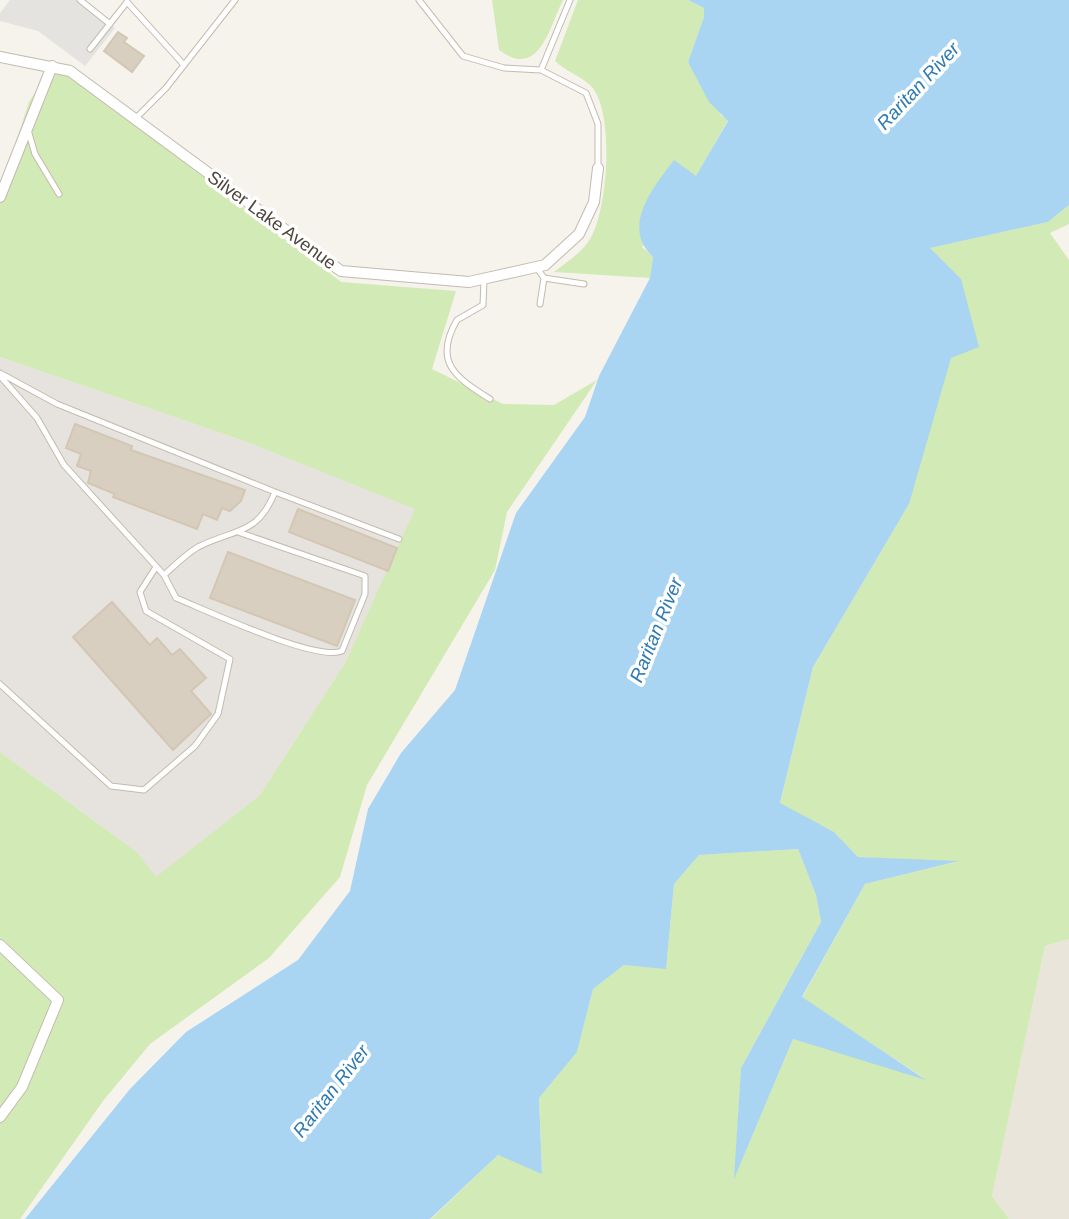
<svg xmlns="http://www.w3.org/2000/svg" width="1069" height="1219" viewBox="0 0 1069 1219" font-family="Arial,sans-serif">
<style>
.residential{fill:#eae5da}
.industrial{fill:#e6e2dd}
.green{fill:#d2eab5}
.parking{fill:#e5e3e0}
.water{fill:#a9d4f2}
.building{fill:#d8cfc1;stroke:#d3c7b4;stroke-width:2}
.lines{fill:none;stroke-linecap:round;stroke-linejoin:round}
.service-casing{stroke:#c2bbae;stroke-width:7}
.minor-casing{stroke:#c2bbae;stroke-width:12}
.service{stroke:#fff;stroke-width:5}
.minor{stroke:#fff;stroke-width:10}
.labels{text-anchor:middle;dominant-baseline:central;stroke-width:7;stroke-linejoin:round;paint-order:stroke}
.street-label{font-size:18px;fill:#4b4439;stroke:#fff}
.water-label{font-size:19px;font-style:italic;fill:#2e7ab2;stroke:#fff}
</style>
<rect width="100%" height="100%" fill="#f6f3ec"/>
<path class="residential" d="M1069,939V1219H1009L992,1196L1045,946Z"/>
<path class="industrial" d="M0,357L247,442L416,509L345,663L260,795L156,878L137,852L0,752Z"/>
<path class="green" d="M492,0H563C549,28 539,80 499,50Z
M578,0H688L704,8V17L688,62L721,115L728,120L696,177L642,247L653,257L650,278L554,272C565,263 583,252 590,239C608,211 615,111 591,86C581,76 565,71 555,61Z
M54,63L341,282L456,291L432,369L503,404L554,405L597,380L507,512L495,570L367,785L340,877L269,958L150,1044L103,1101L20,1219H0V752L137,852L156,877L260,795L345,663L415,509L247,442L0,357V191L29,102Z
M1069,205V224L1050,233L1069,260V939L1045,946L992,1196L1009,1219H431L498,1155L542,1173L539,1098L577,1052L593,989L624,965L666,968L674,884L699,855L798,849L816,895L821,922L741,1068L735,1176L793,1039L924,1078L802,998L865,884L956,862L858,857L834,832L780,804L813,667L909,504L929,248L1048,222Z"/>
<path class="parking" d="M10,0H80L115,28L85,66L38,31L0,21V13Z"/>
<path class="water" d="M688,0H1069V205L1048,222L930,248L961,279L979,347L951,358L909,504L813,667L780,803L834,832L858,857L959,861L865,884L802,997L926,1080L793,1039L734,1179L741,1068L821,922L816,895L798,849L699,855L674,884L666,969L624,965L593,989L577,1052L539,1098L542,1174L498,1155L430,1219H25L130,1089L186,1032L298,960L350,891L368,809L401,753L455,690L516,513L585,417L599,376L650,278L653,257C621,227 652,189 674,160L696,176L728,121L709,102L688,62L704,17V8Z"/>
<path class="building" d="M118,32L127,38L124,42L144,56L132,72L104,51Z
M75,424L132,446L131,450L245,490L241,501L230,511L222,508L217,520L203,514L197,529L113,497L115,494L88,483L91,471L77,466L81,454L66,448Z
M298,509L397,548L388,571L289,532Z
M228,552L355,600L337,646L210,598Z
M112,602L150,645L157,638L172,655L180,649L206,678L191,691L211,714L173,750L73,637Z"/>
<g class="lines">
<g class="service-casing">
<path id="service" d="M80,0L110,24
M419,0L463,56L504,68L541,70L586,93L598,124V168
M127,2L184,65
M90,49L127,2
M541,70L570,0
M135,119L166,88L235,0
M28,130L35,154L59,194
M537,268L544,278L584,284
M484,280L483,305L457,320C432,363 457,378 490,399
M540,304L544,278
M0,373L57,404L275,492C257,536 236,528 198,547C186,554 174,566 164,575
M0,376L37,418L64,465L164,575L176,598C206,610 316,662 342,651L365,594V576L238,532
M275,492L399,539
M0,684L111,786L144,790L195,746L218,714L230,659L146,611L140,592L156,567"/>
</g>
<g class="minor-casing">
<path id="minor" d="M0,57L70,71L341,271L469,282L545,265L579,234L594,202L598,168
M0,197L52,66
M0,945L58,1000L22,1087L0,1117"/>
</g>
<use href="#service" class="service"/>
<use href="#minor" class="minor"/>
</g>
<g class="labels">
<g class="street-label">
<text transform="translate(272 220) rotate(36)">Silver Lake Avenue</text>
</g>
<g class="water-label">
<text transform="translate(918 86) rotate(-47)">Raritan River</text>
<text transform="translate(656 630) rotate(-68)">Raritan River</text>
<text transform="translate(331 1091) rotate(-52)">Raritan River</text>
</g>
</g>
</svg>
